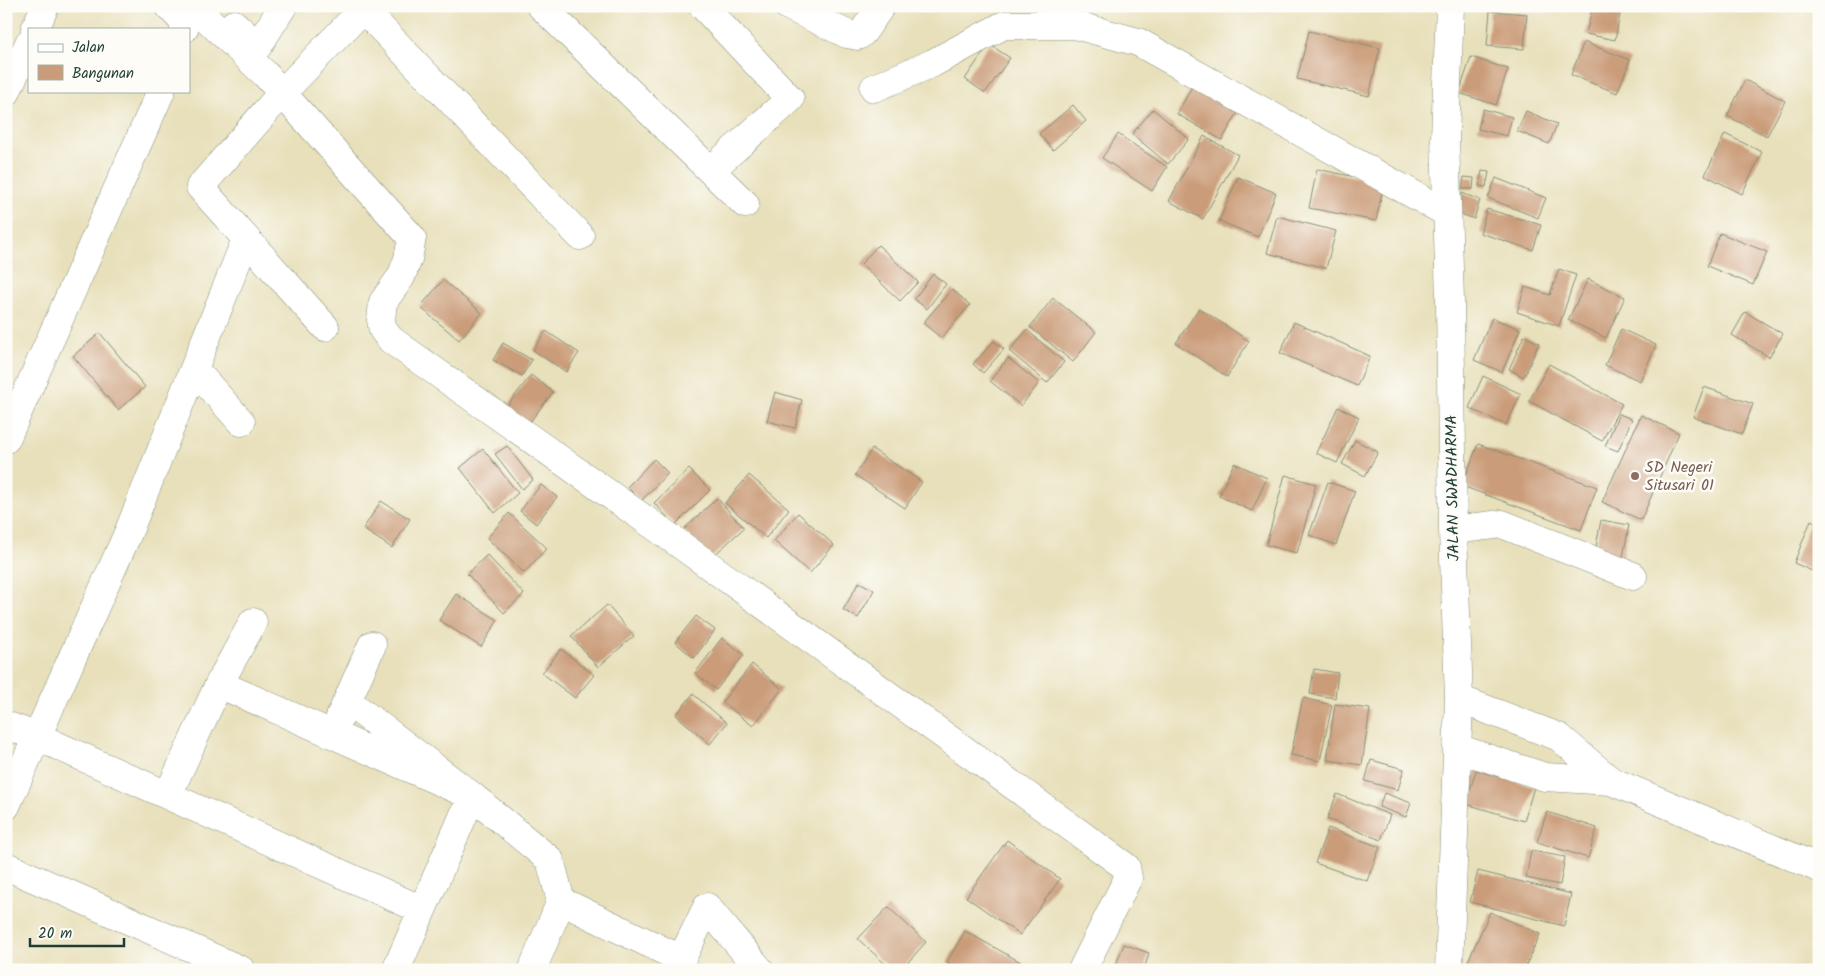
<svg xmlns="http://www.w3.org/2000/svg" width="1825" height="976" viewBox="0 0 1825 976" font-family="Kalam,sans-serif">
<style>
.building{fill:#ca9c79}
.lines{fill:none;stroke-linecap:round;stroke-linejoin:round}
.minor-casing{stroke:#848e78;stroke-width:29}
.minor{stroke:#fff;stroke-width:28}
.education-dot{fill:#8d6e63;stroke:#fdfcf7;stroke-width:2}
.labels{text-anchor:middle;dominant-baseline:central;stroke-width:5;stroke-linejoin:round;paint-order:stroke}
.education-label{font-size:16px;fill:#785e54;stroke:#fdfcf7;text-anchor:start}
.street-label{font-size:16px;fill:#1f3d34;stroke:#fdfcf7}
</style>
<rect width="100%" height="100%" fill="#fdfcf7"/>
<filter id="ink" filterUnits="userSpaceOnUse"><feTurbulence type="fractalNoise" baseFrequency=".02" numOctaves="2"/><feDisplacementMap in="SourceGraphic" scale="10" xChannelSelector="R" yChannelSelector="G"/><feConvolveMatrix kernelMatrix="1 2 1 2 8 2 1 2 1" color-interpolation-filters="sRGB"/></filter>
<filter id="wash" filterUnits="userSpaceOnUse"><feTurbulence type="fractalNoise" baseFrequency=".0096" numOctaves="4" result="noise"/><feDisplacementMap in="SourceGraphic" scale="20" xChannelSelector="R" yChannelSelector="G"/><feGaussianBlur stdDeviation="1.12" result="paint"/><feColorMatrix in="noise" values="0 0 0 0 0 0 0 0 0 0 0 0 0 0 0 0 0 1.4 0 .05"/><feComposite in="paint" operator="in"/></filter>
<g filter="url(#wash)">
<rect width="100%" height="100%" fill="#e8e0bb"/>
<g id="blocks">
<path class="building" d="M1592,9L1620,14L1615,40L1586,34Z
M1490,11L1527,14L1524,49L1487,46Z
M1309,31L1380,48L1369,96L1297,79Z
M1584,42L1630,60L1617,93L1571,75Z
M989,44L1010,58L985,93L965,79Z
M1471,57L1508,69L1496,105L1459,93Z
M1745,80L1785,101L1767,136L1727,116Z
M1194,83L1240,109L1222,140L1177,114Z
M1073,105L1086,121L1053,150L1039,134Z
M1153,109L1189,139L1168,164L1132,134Z
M1483,109L1512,117L1507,136L1478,129Z
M1526,111L1557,124L1549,144L1517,131Z
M1118,134L1167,167L1152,191L1102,158Z
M1725,134L1762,152L1742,194L1705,175Z
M1204,136L1238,155L1203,219L1169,201Z
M1317,169L1384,183L1376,221L1309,208Z
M1482,171L1489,172L1486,187L1479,186Z
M1238,177L1276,193L1258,237L1219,221Z
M1464,177L1474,178L1473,189H1462Z
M1496,178L1546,198L1538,218L1488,198Z
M1462,193L1480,200L1474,219L1456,212Z
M1487,209L1541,225L1533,250L1480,233Z
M1277,216L1336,231L1326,268L1267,253Z
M1720,233L1767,252L1753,285L1707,266Z
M878,245L918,282L900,301L861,264Z
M1559,269L1576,275L1559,326L1517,312L1525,287L1550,295Z
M933,274L946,284L927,309L914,299Z
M1588,279L1625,297L1606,338L1568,320Z
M443,280L482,313L459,340L420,307Z
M952,289L970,305L941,338L923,323Z
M1053,298L1096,332L1073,362L1030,327Z
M1199,308L1249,341L1227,377L1176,343Z
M1745,312L1783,334L1769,357L1732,335Z
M1492,318L1520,329L1502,372L1474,360Z
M1294,322L1370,356L1357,386L1280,353Z
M1621,329L1656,345L1640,381L1605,365Z
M1027,330L1064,362L1047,383L1009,351Z
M546,331L579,353L566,372L533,350Z
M100,333L145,387L118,410L73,356Z
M1524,336L1539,343L1524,377L1509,369Z
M994,341L1004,349L983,373L973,364Z
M503,343L532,360L522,376L493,360Z
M1008,358L1039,383L1021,406L990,381Z
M1549,364L1622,404L1602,441L1529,401Z
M531,375L553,392L529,423L507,406Z
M1483,376L1521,394L1506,425L1469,408Z
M1704,387L1753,404L1742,434L1693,417Z
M775,392L802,400L795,428L767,421Z
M1338,407L1359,417L1337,463L1316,453Z
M1619,414L1632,419L1618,451L1605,446Z
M1641,415L1679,433L1641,520L1602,502Z
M1355,440L1378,452L1365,476L1342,464Z
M1478,444L1597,487L1581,530L1462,486Z
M507,446L533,480L522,489L495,454Z
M483,449L518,493L495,513L460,468Z
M872,449L922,482L905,508L855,475Z
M654,459L668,473L641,501L627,487Z
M1234,463L1267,478L1252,511L1219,496Z
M689,469L710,490L675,525L654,503Z
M749,475L789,509L766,538L725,503Z
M1285,475L1316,484L1297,553L1266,545Z
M1328,482L1355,491L1336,545L1309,535Z
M541,485L557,497L536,524L520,511Z
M717,498L744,528L710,559L683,530Z
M381,501L410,519L392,548L363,529Z
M509,513L547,548L524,573L487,538Z
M798,513L834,545L810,573L774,541Z
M1601,520L1629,525L1623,557L1595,552Z
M1811,520L1819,524V574L1794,563Z
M487,555L524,594L504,613L467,574Z
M859,582L874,590L858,618L843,610Z
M456,594L498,620L481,647L439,620Z
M607,605L634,636L598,667L571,636Z
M696,616L715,630L694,658L675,642Z
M722,638L744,655L716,690L695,673Z
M561,649L594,675L575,698L542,673Z
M752,664L782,689L753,726L722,702Z
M1314,669L1338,673L1335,698L1310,694Z
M693,694L727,723L710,744L676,715Z
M1303,698L1332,705L1320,761L1291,755Z
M1335,704L1370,709L1362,765L1327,760Z
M1371,760L1404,769L1398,790L1365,781Z
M1476,770L1534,787L1524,821L1466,804Z
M1384,793L1411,803L1406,817L1379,807Z
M1337,794L1390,815L1381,840L1327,819Z
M1547,812L1597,828L1588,858L1537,842Z
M1328,828L1380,847L1367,881L1315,863Z
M1007,840L1060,879L1020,935L966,897Z
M1531,851L1565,857L1560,885L1526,878Z
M1478,871L1571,894L1564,926L1470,902Z
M888,907L926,942L901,970H892L858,939Z
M1490,912L1540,934L1524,970H1464Z
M965,931L1024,964L1021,970H961L947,962Z
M1124,944L1149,953L1144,970H1114Z"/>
</g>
</g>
<g filter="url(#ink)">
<use href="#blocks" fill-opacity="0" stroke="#848e78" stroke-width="1"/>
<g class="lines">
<g class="minor-casing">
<path id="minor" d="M169,6L185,23L184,29
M541,6L745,204
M703,6L790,99L711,170
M788,6L847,34L858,36L863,32L881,6
M363,9L580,236
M202,14L265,74L412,238L408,259L401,277L383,302L381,320L383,330L391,340L660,530L1126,867L1128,878L1082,970
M234,24L258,46L283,6
M35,29L45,6
M874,88L933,63L1004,25H1075L1138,42L1447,213
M6,93L29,43
M325,327L200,187L282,93L366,6
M194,369L241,422
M6,439L161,91
M1453,530L1502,524L1633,576
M219,684L472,796L396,970
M1459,699L1559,737L1611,781L1819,868
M347,701L472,796L550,860L561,901L532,970
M340,717L372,645
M6,725L38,737L422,910
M1457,748L1545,777L1611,781
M168,795L219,684L253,622
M6,806L128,533L246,239
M6,866L241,970
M561,901L681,959
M676,970L707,907L760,970
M1449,970L1459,699L1453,530L1450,301L1445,138L1450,6"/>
</g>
<use href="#minor" class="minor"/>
</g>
</g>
<circle class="education-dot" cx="1635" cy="476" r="5"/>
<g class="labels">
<g class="education-label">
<text x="1645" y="467">SD Negeri<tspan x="1645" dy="18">Situsari 01</tspan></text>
</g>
<g class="street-label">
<text transform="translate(1453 488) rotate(-91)">JALAN SWADHARMA</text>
</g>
</g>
<rect width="1825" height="976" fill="none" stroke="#fdfcf7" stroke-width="25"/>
<rect x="28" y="28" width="162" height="65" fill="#fdfcf7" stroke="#a4b0a9"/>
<rect x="38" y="44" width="25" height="8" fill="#ffffff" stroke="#a4b0a9"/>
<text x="72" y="52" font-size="15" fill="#1f3d34">Jalan</text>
<rect x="38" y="65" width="25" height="15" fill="#ca9c79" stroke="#a4b0a9"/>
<text x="72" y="78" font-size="15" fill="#1f3d34">Bangunan</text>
<path d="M30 938v8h94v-8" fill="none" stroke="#1f3d34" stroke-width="2.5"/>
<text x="38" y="938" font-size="15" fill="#1f3d34" stroke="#fdfcf7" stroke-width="4" paint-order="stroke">20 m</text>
</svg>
